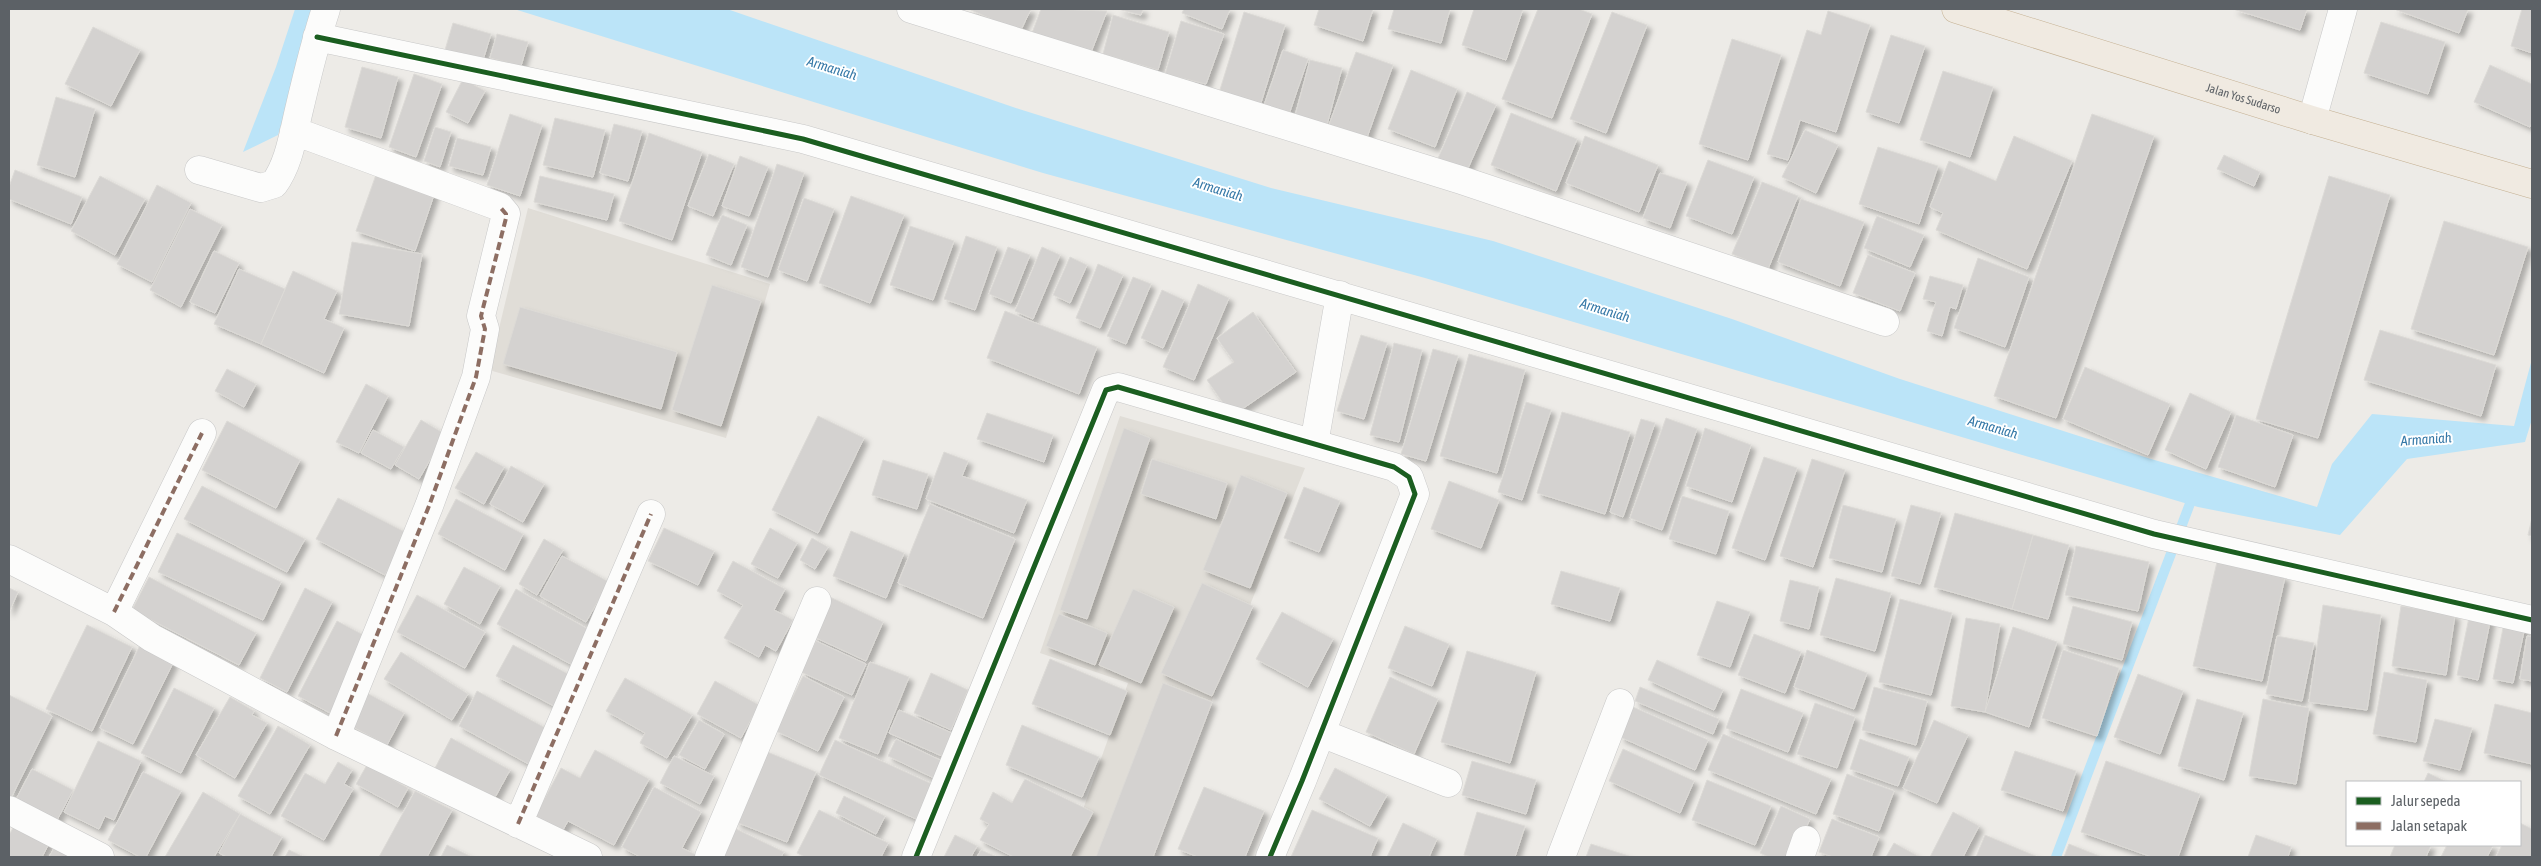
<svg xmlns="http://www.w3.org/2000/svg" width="2541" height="866" viewBox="0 0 2541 866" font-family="'Asap Condensed',sans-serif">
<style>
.education{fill:#e0ddd7}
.water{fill:#bbe4f8}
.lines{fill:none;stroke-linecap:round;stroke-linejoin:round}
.stream{stroke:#bbe4f8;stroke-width:10}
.building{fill:#d4d2d0;stroke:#dcdad6;filter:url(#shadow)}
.minor-casing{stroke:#c8c8c8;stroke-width:29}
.highway-casing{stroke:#c5b193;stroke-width:29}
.minor{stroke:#fcfcfb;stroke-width:28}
.highway{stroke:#f0eae1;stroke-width:28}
.quiet{stroke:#8d6e63;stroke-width:4;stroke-dasharray:8 4;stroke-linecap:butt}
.cycleway-casing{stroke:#fff;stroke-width:8}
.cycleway{stroke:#1b5e20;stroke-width:5}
.labels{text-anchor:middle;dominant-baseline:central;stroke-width:4;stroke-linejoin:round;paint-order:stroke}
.street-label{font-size:12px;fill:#5c6166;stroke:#fff}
.water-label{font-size:14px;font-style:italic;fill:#3578a7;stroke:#fff}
</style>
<defs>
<filter id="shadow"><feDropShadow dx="4.5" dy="4.5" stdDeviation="2.5" flood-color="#0004"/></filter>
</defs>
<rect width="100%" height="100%" fill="#edebe7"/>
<path class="education" d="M528,208L770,284L726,438L489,370Z
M1120,416L1305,468L1149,857H1066L1128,683L1040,653Z"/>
<path class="water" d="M295,9H319L278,135L243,152L276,67Z
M514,9H727L1019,109L1271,188L1493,241L1732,319L1900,379L2151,459L2317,507L2332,464L2372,414L2514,426L2532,359V419L2525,442L2407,459L2340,535L2198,507L1425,278L1043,173Z"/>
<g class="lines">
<path class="stream" d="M2056,857L2194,493"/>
</g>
<path class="building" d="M969,9H1031L1020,32Z
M1041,9L1107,11L1090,55L1032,33Z
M1118,9H1143L1141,15Z
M1184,9H1230L1222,29L1182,13Z
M1319,9H1373L1363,41L1314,25Z
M1394,9H1450L1441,43L1388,29Z
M1474,9H1523L1506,60L1462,45Z
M1538,9H1579L1592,14L1552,118L1502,99Z
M2233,9H2307L2300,30Z
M2394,9H2468L2459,33Z
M2522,9H2532V53L2511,46Z
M1828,11L1870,25L1836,132L1800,120L1788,160L1767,154L1807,30L1821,35Z
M1244,12L1285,25L1260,106L1219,93Z
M1612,12L1647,25L1606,133L1570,119Z
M1113,15L1169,32L1158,70L1103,54Z
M1181,21L1224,34L1206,84L1165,74Z
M2381,22L2445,42L2428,94L2364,73Z
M453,23L491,34L483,60L445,50Z
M93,27L140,50L111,106L65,84Z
M497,34L528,42L521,66L490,58Z
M1891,35L1925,46L1899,123L1866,112Z
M1732,39L1781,55L1748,160L1699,144Z
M1283,50L1308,59L1287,120L1262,111Z
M1356,52L1393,65L1365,143L1327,130Z
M1310,60L1342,68L1327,125L1295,116Z
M2490,65L2532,84V122L2530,127L2474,102Z
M362,67L398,77L381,138L345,127Z
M1411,70L1457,89L1435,147L1388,129Z
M1943,71L1993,87L1970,157L1920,140Z
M414,74L442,84L416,157L389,147Z
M463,79L485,91L468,123L446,112Z
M1467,92L1496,105L1465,175L1436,163Z
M56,97L95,109L75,177L37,165Z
M1511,113L1577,139L1556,191L1491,165Z
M510,114L542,125L520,196L487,185Z
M2092,114L2154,136L2056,418L1994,396Z
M555,118L605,130L593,177L543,165Z
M614,124L642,131L628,181L600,173Z
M435,127L451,132L440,167L424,161Z
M1805,130L1838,145L1816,193L1782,177Z
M649,133L702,152L672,240L619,221Z
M1585,136L1658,165L1639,212L1566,183Z
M2014,136L2072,161L2027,269L1936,230L1943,213L1930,207L1949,161L1996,181Z
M457,138L491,147L483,175L449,166Z
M1878,147L1938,166L1919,224L1859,204Z
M709,154L734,164L713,216L688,206Z
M2224,155L2260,172L2254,186L2217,169Z
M740,156L768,167L749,216L722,206Z
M1708,160L1754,177L1732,234L1686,216Z
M777,164L804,173L768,277L741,267Z
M15,170L82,197L71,224L9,199V187Z
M377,172L435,192L415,251L356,231Z
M1660,173L1687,182L1670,228L1643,218Z
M100,176L145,199L115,255L71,231Z
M540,176L614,194L607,220L534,202Z
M2329,176L2390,195L2318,438L2256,419Z
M1762,182L1798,196L1768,269L1732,254Z
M157,185L191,203L152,282L117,264Z
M851,196L904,215L870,303L819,283Z
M804,198L834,209L807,281L778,270Z
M1801,199L1864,222L1840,286L1778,262Z
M190,209L222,225L181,307L150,290Z
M722,215L747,225L731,265L706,255Z
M1877,216L1924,235L1910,267L1864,248Z
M2444,221L2528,247L2494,355L2411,329Z
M910,226L954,241L933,300L890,285Z
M966,236L997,247L975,310L944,299Z
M352,242L422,254L409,326L339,314Z
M1008,247L1030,255L1011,303L989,294Z
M1042,247L1060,255L1033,319L1015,311Z
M214,251L239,263L215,313L190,302Z
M1868,255L1915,273L1900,311L1853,293Z
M1070,257L1087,265L1070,303L1053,295Z
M1978,258L2029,277L2005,347L1954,328Z
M1098,264L1123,275L1100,328L1076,318Z
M239,269L285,289L261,344L214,324Z
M293,271L337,291L324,319L344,328L324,373L261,344Z
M1930,276L1963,285L1956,309L1950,307L1942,336L1927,331L1936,302L1923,299Z
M1133,277L1151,284L1126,344L1107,336Z
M1198,284L1229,298L1194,380L1163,367Z
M712,285L761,301L721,426L672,410Z
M1162,290L1184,300L1163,348L1141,338Z
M520,307L677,352L661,409L503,364Z
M1005,311L1097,347L1079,394L987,358Z
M1253,312L1296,372L1232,416L1207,380L1234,362L1217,338Z
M2380,330L2496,365L2481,416L2364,380Z
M1361,335L1387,343L1364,419L1337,411Z
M1394,343L1422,350L1399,442L1370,435Z
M1433,349L1458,356L1426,461L1401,454Z
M1469,354L1525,370L1497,473L1440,456Z
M2085,367L2170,404L2148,455L2063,419Z
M227,369L256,384L244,407L215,391Z
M366,384L388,396L359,453L336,442Z
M2190,393L2231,412L2206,469L2165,450Z
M1526,402L1551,410L1522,500L1498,492Z
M1562,412L1630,432L1605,514L1537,493Z
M987,413L1053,435L1044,462L977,439Z
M2236,415L2293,435L2275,487L2218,467Z
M818,416L864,438L818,533L772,510Z
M1666,418L1697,429L1662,530L1630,518Z
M1641,419L1655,423L1623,517L1610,512Z
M421,420L445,434L419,479L395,465Z
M227,421L300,460L276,508L202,470Z
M1124,428L1150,438L1087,619L1060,610Z
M1705,428L1751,445L1732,502L1686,486Z
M373,430L404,447L391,469L361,453Z
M476,452L504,467L484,504L455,488Z
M944,452L968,461L962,476L1027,500L1014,533L926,499Z
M1764,457L1797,468L1765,560L1732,548Z
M1152,459L1227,483L1216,519L1141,494Z
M1812,459L1845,470L1813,567L1780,556Z
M883,460L928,474L917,509L872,495Z
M511,466L544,484L523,522L490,504Z
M1241,475L1287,493L1250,588L1203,570Z
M1449,481L1499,500L1481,548L1431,529Z
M202,486L305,539L287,572L184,519Z
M1304,487L1340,501L1319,552L1284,538Z
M1682,496L1729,511L1716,554L1669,539Z
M338,498L407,533L385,575L316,539Z
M456,499L523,534L505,570L438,534Z
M930,504L1015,539L983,618L898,583Z
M1843,505L1896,519L1882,572L1829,558Z
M1911,505L1941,513L1920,584L1891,576Z
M1955,513L2033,535L2012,609L1934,587Z
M2532,518V536L2528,535Z
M664,528L714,551L698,585L648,561Z
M770,528L797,543L778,578L751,564Z
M851,531L904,553L886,598L833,576Z
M177,533L281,582L263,620L158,572Z
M2033,535L2069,545L2048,619L2012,609Z
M812,538L828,547L815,569L800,560Z
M544,539L563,550L537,595L519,584Z
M2076,546L2149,562L2138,611L2065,595Z
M562,556L609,582L586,622L540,596Z
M733,561L785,589L774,610L793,620L776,651L765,645L759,657L724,638L743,605L717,591Z
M2217,562L2285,577L2262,681L2193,666Z
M464,567L500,586L480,624L444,604Z
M1561,571L1620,588L1610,621L1551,604Z
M149,577L256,633L239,665L132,610Z
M1836,578L1891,593L1875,651L1820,635Z
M1790,580L1819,587L1809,629L1780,621Z
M1202,583L1253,606L1212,696L1161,673Z
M9,588L18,592L9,612Z
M305,588L332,602L287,692L260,678Z
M516,589L595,633L576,667L497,624Z
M1133,589L1174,607L1141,683L1099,665Z
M417,595L485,632L465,668L397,632Z
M830,597L883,622L866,661L812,636Z
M1900,599L1952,613L1931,695L1879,682Z
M1717,601L1750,612L1730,667L1697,655Z
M2323,605L2381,615L2367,710L2309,702Z
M2073,606L2132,622L2122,660L2063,644Z
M2401,606L2455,615L2446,675L2392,666Z
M1282,612L1333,639L1308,687L1256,659Z
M2470,613L2491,617L2478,680L2457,675Z
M1059,614L1107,633L1095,665L1046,646Z
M1966,618L2000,624L1985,712L1951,706Z
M2505,618L2526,622L2513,683L2493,679Z
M337,621L371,639L332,714L298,696Z
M87,625L132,647L92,731L46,709Z
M1405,626L1449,644L1432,686L1388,668Z
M2013,627L2057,642L2029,727L1985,712Z
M1754,634L1801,652L1785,693L1738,675Z
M2277,636L2314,643L2302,701L2266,694Z
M2527,636L2532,637V681L2520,679Z
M816,641L866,664L852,695L801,672Z
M140,645L174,661L133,744L100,728Z
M513,645L572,676L556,707L496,676Z
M1807,650L1867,673L1854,709L1794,687Z
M2063,650L2119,668L2097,736L2042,718Z
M1467,651L1536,672L1510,763L1441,742Z
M401,652L468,694L452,720L384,679Z
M1050,659L1127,691L1110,735L1032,704Z
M1657,660L1723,690L1714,710L1648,680Z
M870,662L909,677L878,754L839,738Z
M2384,672L2427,680L2416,742L2373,734Z
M931,673L968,690L951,730L914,713Z
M2138,674L2183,691L2160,754L2114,737Z
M803,676L844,697L818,751L776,731Z
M1390,677L1438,699L1414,754L1366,732Z
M625,678L692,715L667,758L640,743L645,733L606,711Z
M715,681L759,705L741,738L697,714Z
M1163,683L1212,702L1153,857H1096Z
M1640,687L1719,719L1713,734L1635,701Z
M1874,687L1927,701L1916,745L1862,730Z
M174,688L214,708L181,773L141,753Z
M1741,689L1803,713L1788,752L1726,728Z
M477,691L553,732L534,767L459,726Z
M365,692L404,713L387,745L347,724Z
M9,695L52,716L10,800H9Z
M230,697L254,711L252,715L267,723L235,778L196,755Z
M2197,699L2243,713L2224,780L2178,766Z
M2263,699L2309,708L2296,784L2249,776Z
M1815,703L1855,717L1837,768L1797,754Z
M2495,704L2532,713V764L2484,753Z
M1633,707L1708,740L1695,770L1620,737Z
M899,710L961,737L951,760L889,733Z
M2435,719L2472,728L2460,770L2423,761Z
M699,720L724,734L705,769L679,755Z
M1934,720L1968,735L1937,803L1903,788Z
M1022,725L1099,757L1082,797L1006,765Z
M278,726L310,745L270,814L238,796Z
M1723,734L1831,779L1816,814L1708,770Z
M451,738L510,770L493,801L434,770Z
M896,739L948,764L940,781L888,756Z
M1860,739L1909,757L1898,786L1850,769Z
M835,740L932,784L916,819L819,775Z
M98,741L141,761L114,820L105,816L99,829L64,812Z
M1623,749L1694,781L1680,813L1609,781Z
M595,750L649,779L614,845L568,821L560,835L533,820L561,768L580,778Z
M765,751L816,772L787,842L736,822Z
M2015,751L2076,771L2063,811L2001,790Z
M674,756L714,776L700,804L660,783Z
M1472,761L1536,780L1526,814L1462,795Z
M2106,761L2200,794L2178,857H2152L2081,832Z
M338,762L352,770L344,784L353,789L324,840L281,816L305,773L325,784Z
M367,765L408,788L398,807L356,784Z
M1335,768L1387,795L1370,826L1319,799Z
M32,769L73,790L55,824L14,803Z
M143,772L181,791L146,857H140L108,840Z
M2428,773L2447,782H2424Z
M1847,774L1894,791L1879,831L1833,814Z
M1025,779L1093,812L1070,857H1014L980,840L989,824L980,819L993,792L1012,803Z
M1707,780L1771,806L1755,845L1692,820Z
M654,787L701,812L682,848L700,857H640L622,847Z
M1204,787L1264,811L1245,857H1198L1178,849Z
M415,791L452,810L427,857H379Z
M203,792L240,814L214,857H165Z
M844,796L885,816L876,834L836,813Z
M1781,806L1810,819L1793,857H1769L1760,853Z
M819,810L888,843L881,857H805L797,853Z
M1312,810L1378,838L1370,857H1291Z
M1477,812L1525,826L1515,857H1473L1464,855Z
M1953,812L1979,826L1963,857H1930Z
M240,814L282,837L271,857H227L219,853Z
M18,819L52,838L42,857H9V835Z
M1832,819L1879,837L1871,857H1833L1819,852Z
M1403,823L1437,839L1429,857H1387Z
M2520,823L2532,829V857H2496L2502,845H2520Z
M734,828L784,852L781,857H719Z
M955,835L977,846L971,857H944Z
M1985,835L2038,857H1976Z
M2256,835L2291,847L2288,857H2248Z
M58,841L73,857H49Z
M1894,843L1918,856L1917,857H1886Z
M1591,844L1632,857H1586Z
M2069,844L2102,857H2064Z
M447,845L472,857H441Z
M2395,845H2431L2426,857H2390Z
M2447,845H2493L2487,857H2441Z
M289,850L304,857H285Z
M981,850L997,857H977Z"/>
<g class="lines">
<g class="minor-casing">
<path id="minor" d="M911,9L1461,180L1885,322
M317,37L803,139L2154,534L2532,620
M2312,120L2343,9
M294,131L500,207L506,214L481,316L485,329L476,377L429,506L336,736
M199,170L261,188L274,184C289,164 293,135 299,110C307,76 315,42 326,9
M1314,444L1340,295
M9,559L114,612L152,638L336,736L588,857
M114,612L202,433
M1321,733L1448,783
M9,810L100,857
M518,824L651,514
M709,857L817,601
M916,857L1106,390L1118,387L1394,467L1409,477L1415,494L1302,781L1270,857
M1561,857L1620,703
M1800,857L1806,840"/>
</g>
<g class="highway-casing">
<g id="highway">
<path id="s1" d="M1956,9L2312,120L2532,184"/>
</g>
</g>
<use href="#minor" class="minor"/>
<use href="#highway" class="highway"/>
<path class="quiet" d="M114,612L202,433
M336,736L429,506L476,377L485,329L481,316L506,218V214L500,207
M518,824L651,514"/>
<g class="cycleway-casing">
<path id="cycleway" d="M317,37L803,139L2154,534L2532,620
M916,857L1106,390L1118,387L1394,467L1409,477L1415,494L1302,781L1270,857"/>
</g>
<use href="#cycleway" class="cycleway"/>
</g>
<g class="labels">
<g class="street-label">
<text stroke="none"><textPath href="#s1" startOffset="301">Jalan Yos Sudarso</textPath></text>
</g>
<g class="water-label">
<text transform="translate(832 68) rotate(17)">Armaniah</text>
<text transform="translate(1218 189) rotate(17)">Armaniah</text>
<text transform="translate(1605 310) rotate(17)">Armaniah</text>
<text transform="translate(1993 427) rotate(16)">Armaniah</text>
<text transform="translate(2426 439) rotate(-4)">Armaniah</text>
</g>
</g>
<rect width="2541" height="866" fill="none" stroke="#5c6166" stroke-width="20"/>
<rect x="2346" y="781" width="175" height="65" fill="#ffffff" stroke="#bec0c2"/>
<rect x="2356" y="797" width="25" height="8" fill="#1b5e20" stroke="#bec0c2"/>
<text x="2391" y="806" font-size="15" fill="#5c6166">Jalur sepeda</text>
<rect x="2356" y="822" width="25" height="8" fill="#8d6e63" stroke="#bec0c2"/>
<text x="2391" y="831" font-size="15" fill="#5c6166">Jalan setapak</text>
</svg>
